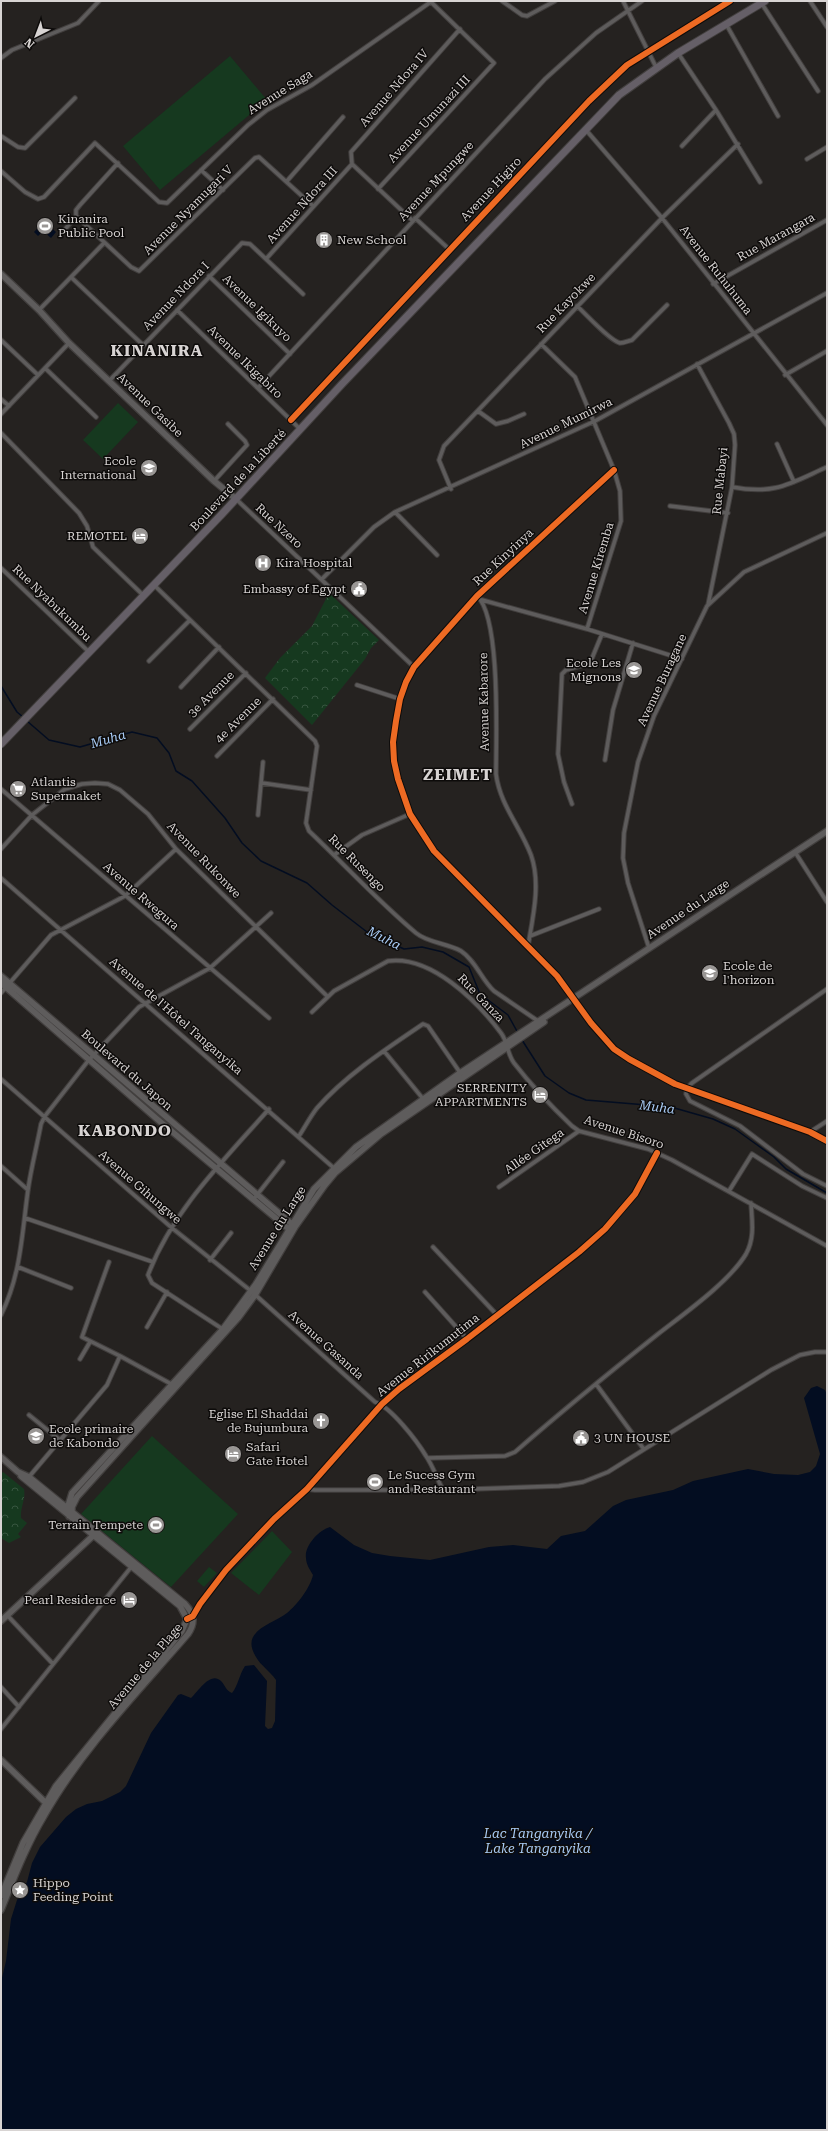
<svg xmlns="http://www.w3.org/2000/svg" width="828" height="2131" viewBox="0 0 828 2131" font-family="'Roboto Serif',serif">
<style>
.park{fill:url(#park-crowns)}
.pitch{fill:#16391f}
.water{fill:#030d21}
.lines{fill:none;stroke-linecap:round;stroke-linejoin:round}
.stream{stroke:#030d21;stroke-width:1.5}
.street-casing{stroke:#423f3e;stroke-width:5.5}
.secondary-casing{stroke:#423f3e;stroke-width:8}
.highway-casing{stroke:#423f3e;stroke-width:9}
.street{stroke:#5e5c5c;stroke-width:3.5}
.secondary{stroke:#5e5c5c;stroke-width:5.5}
.highway{stroke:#655f67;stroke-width:7}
.cycleway-casing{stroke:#0d0b0a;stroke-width:8}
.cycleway{stroke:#ed6a23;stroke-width:6}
.labels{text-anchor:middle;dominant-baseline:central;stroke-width:3;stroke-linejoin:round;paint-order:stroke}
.street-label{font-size:12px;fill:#d8d4d3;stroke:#0d0b0a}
.poi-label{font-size:12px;fill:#d8d4d3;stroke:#0d0b0a;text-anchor:start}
.water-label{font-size:13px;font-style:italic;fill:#a9ccf6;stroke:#0d0b0a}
.district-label{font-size:16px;font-weight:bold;letter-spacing:1px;fill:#d8d4d3;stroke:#0d0b0a}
</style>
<defs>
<pattern id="park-crowns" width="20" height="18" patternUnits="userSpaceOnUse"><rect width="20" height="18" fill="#16391f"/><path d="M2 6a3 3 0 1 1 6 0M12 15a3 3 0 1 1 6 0" fill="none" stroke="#37553f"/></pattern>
</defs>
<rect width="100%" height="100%" fill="#252220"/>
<path class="park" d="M329,593L379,640L371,648L365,659L312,725L265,678L280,658L312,626Z
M3,1472L24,1489C26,1500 20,1507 21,1518L27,1523L18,1534L21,1537L9,1543L1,1538V1474Z"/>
<path class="pitch" d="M230,56L267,100L160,190L123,146Z
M118,403L138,422L103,459L83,440Z
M152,1436L238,1514L171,1587L81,1514Z
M272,1531L292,1552L259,1595L231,1573Z
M209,1567L217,1573L204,1587L197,1581Z"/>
<path class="water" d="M44,221L56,232L51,238L43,231L38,236L34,232Z
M817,1386L825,1390L827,1395V2130H1V1982L6,1961L11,1919L17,1900L27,1882L32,1863L40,1847L66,1817L76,1809L87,1804L102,1801L120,1792L126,1786L151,1733L178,1695L181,1694L191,1698C198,1692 210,1671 221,1681C225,1685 226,1691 232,1693C238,1686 239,1675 245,1666L254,1665L267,1681L265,1726L268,1729L272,1728L275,1721L276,1680C270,1671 261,1666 256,1657C239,1630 274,1624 287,1613C297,1605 310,1588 313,1575C310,1570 306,1564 306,1558C304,1546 319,1530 330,1527L354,1545L372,1553L390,1556L430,1560L489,1547L513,1545L547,1549L561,1536L585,1531L613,1506L626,1500L673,1490L693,1481L748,1469L774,1474L798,1475L810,1472L816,1466L820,1454L804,1398L811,1388Z"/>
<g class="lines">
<path class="stream" d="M1,686L17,712L23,717
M27,721L49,740L80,747L132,732L157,738L169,753L176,771L192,781L225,818L242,843L261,861L307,883L332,905L367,932L404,949L422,947L443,952L469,967L480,994L508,1015L518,1033
M522,1040L545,1076L569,1093L586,1100L671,1107L713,1119L735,1129L774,1157L786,1169L827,1193"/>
<g class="street-casing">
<path id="street" d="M502,1L522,15L527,16L555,1
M623,1L656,67
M810,1L827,27
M762,4L818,91
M726,24L778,116
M678,53L716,110L760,182
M1,58L12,50L78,23L99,1
M586,130L662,218L827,425
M1,136L18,147L25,148L75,98
M682,146L716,110
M807,159L827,147
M352,164L351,152L460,29
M352,164L413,221
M201,170L223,190
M1,171L25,192L38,199L44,197L95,143L159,202L167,203L248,125L267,110L312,85L432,1
M287,181L343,117
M378,189L494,63L431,2
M76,216L131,267L139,271L255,158L259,157L313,206
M415,218L450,250
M62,233L76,216V210L80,205L118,163
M266,259L352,164
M209,276L290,354
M72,278L143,345
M713,284L827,220
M577,306C586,314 609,340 620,343C624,343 628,341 632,340L667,305
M39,310L104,243
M177,310L300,429
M1,340L38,375
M541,344L575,377L614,470L620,491L621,521L587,629
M697,364L729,423L734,434L735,445L732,487L708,605
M45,368L96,417
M785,375L827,351
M109,381L242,243L250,244L303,294
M258,388L545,79L596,33L642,1
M1,399L9,406
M478,411L496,424L508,421L524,414
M1,414L69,343
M291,420L589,101L627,65L730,1
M1,433L79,513L87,526L93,547L144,596
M777,444L794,482
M614,470L477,596L414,667L406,682L400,699L396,721L393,742L394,761L398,779L410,814L434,851L557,976L591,1023L614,1049L629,1059L675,1084L810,1132L827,1141
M214,481L247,445L245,441L228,424
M732,487C775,495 789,484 827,467
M451,489L439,460L444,446L662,218L738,144
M236,499L414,667
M670,506L728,513
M395,512L437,555
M1,568L89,652
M322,579L374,527L395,512L595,421L827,293
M154,585L315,741L317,746L306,823L309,831C345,865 378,901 416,933C428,943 447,943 461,951C476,961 481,979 494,991L538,1021
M477,596C501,617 496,739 496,774C500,805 520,826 531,855C541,883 533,917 528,946
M482,600L587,629L682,659
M149,661L190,620
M357,685L400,699
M181,687L219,647
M190,729L246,673
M217,756L273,699
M605,760L613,710L633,643
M262,783L311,790
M1,789L269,1018
M572,804L564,782L558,754L562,674L566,670L590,663L602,634
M258,815L263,762
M1,849L32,815L65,789L82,784L95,783L108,784L120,790L148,814L176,849L327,996
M795,852L827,902
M334,855L362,835L410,814
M1,878L335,1169
M530,936L599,909
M649,948L628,883L623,858L624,833L638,762L654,716L707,606L744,572L827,533
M827,989L692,1083L687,1088L686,1094L690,1101L740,1126L803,1174L827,1186
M1,993L51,935L125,896L176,849
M312,1012L334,991L388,961C431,955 477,1001 501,1033C508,1042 507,1054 514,1063C531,1085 552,1107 572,1126L579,1131L648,1149L672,1160L827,1246
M384,1051L424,1100
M1,1079L172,1228L251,1291L375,1402C391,1407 417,1441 426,1456C433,1466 437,1479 443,1490
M810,1132L827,1121
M299,1136C305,1127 310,1117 317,1108C346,1075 386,1049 423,1024L428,1026L461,1074
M1,1166L28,1190
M499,1187L579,1131
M729,1191L752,1154L802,1186L827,1198
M253,1200L283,1162
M25,1218L153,1262
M433,1247L497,1315
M210,1260L231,1233
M109,1262L82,1337L120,1356
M18,1267L71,1288
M425,1292L467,1339
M1,1315C21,1275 22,1233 28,1190C31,1168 37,1146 41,1124L45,1116L88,1061L139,1007L210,968L271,913
M147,1327L167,1292
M224,1330L152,1283L148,1275C172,1211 224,1160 269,1109
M80,1359L90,1342
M596,1384L643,1448
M29,1415L61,1441
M428,1458L505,1456L515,1452C562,1411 610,1372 658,1334C685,1313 729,1282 746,1254C755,1238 752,1221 751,1203
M28,1478L107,1385L120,1356L173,1385
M307,1489L315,1490H443L559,1486L583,1482L608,1472L771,1370L800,1355L815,1352H827
M7,1615L53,1664
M192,1617L226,1570L274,1519L307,1489L382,1404L399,1389L467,1339L579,1252L605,1229L635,1194L657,1153
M1,1687L19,1707
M1,1729L132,1566"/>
</g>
<g class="secondary-casing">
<path id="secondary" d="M1,274L39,310L69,343L214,481L236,499
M1,976L293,1225
M1,983L157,1119L290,1230
M1,1457L18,1472L29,1477L185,1604C194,1614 196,1622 188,1634C138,1692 82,1749 44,1816C26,1846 14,1878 1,1910
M69,1516L68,1506L72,1493L223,1329L256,1284L314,1189L356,1147L460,1073L827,831
M72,1518V1507L77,1497L238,1318L255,1295L295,1227L325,1185L335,1173L381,1134L544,1022
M1,1621L95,1534
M1,1760L48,1805
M1,1896L23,1843L56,1786L182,1631L187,1619L180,1606L21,1476"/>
</g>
<g class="highway-casing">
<path id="highway" d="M1,744L222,514L342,384L619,95L678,53L765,1"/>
</g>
<use href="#street" class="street"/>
<use href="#secondary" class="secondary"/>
<use href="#highway" class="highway"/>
<g class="cycleway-casing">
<path id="cycleway" d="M291,420L589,101L627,65L730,1
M614,470L477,596L414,667L406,682L400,699L396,721L393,742L394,761L398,779L410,814L434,851L557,976L591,1023L614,1049L629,1059L675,1084L810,1132L827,1141
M187,1619L193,1616L200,1604L226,1570L274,1519L307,1489L382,1404L399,1389L467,1339L579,1252L605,1229L635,1194L657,1153"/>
</g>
<use href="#cycleway" class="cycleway"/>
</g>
<defs>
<g id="stadium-disc" transform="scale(0.9)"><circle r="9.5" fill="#999694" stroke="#0d0b0a"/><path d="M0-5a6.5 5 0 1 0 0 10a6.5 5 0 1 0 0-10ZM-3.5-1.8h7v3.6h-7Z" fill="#fff"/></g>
<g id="building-disc" transform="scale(0.9)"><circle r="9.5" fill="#999694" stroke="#0d0b0a"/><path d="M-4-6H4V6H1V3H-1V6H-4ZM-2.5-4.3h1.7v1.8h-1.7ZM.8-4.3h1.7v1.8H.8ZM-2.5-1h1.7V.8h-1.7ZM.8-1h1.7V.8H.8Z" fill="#fff"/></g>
<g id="school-disc" transform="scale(0.9)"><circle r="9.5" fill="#999694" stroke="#0d0b0a"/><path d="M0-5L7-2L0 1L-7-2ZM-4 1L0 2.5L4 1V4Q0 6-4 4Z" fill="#fff"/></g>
<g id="hotel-disc" transform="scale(0.9)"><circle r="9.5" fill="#999694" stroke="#0d0b0a"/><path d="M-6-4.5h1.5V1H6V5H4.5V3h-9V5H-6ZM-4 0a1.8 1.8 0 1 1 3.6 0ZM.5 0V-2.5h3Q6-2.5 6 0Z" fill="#fff"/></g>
<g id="hospital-disc" transform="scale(0.9)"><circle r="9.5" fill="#999694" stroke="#0d0b0a"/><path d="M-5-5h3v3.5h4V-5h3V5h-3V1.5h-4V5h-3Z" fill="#fff"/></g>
<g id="civic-disc" transform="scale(0.9)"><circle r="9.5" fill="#999694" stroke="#0d0b0a"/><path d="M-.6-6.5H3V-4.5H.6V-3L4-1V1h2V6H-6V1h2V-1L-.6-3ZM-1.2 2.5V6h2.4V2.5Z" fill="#fff"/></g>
<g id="supermarket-disc" transform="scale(0.9)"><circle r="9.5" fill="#999694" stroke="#0d0b0a"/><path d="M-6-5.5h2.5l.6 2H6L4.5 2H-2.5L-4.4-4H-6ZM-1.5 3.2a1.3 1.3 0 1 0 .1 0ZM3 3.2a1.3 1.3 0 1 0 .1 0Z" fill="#fff"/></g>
<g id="church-disc" transform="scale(0.9)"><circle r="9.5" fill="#999694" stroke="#0d0b0a"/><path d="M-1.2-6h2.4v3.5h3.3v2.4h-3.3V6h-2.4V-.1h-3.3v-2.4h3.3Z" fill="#fff"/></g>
<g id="sight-disc" transform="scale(0.9)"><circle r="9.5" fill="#999694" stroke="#0d0b0a"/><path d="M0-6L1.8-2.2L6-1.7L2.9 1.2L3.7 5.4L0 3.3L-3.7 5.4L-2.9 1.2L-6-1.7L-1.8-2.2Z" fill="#fff"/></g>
</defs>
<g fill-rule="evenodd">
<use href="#stadium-disc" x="45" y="226"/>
<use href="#building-disc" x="324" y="240"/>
<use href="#school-disc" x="149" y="468"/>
<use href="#hotel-disc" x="140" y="536"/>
<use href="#hospital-disc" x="263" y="563"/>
<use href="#civic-disc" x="359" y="589"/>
<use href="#school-disc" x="634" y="670"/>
<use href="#supermarket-disc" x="18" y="789"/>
<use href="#school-disc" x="710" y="973"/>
<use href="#hotel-disc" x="540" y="1095"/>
<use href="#church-disc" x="321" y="1421"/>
<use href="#school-disc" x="36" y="1436"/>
<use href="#civic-disc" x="581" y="1438"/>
<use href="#hotel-disc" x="233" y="1454"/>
<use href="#stadium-disc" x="375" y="1482"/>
<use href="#stadium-disc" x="156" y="1525"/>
<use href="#hotel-disc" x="129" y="1600"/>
<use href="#sight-disc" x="20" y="1890"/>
</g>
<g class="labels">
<g class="street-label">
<text transform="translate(394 88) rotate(-49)">Avenue Ndora IV</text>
<text transform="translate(280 92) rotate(-32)">Avenue Saga</text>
<text transform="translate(429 119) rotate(-47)">Avenue Umunazi III</text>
<text transform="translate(436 181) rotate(-47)">Avenue Mpungwe</text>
<text transform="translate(491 189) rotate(-47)">Avenue Higiro</text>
<text transform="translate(302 205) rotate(-48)">Avenue Ndora III</text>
<text transform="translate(188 210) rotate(-45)">Avenue Nyamugari V</text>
<text transform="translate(776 237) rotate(-29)">Rue Marangara</text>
<text transform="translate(716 270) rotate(52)">Avenue Ruhuhuma</text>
<text transform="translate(176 296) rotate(-46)">Avenue Ndora I</text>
<text transform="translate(566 303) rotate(-46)">Rue Kayokwe</text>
<text transform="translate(257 308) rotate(44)">Avenue Igikuyo</text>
<text transform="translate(245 362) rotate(44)">Avenue Ikigabiro</text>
<text transform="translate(150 405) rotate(44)">Avenue Gasibe</text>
<text transform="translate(566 423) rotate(-26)">Avenue Mumirwa</text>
<text transform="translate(238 480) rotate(-47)">Boulevard de la Liberté</text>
<text transform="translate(720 481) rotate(-84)">Rue Mabayi</text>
<text transform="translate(279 526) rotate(43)">Rue Nzero</text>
<text transform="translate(503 557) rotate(-43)">Rue Kinyinya</text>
<text transform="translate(596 568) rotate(-73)">Avenue Kiremba</text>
<text transform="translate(52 603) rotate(44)">Rue Nyabukumbu</text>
<text transform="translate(662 680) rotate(-65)">Avenue Buragane</text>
<text transform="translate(211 694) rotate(-45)">3e Avenue</text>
<text transform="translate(484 702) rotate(-91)">Avenue Kabarore</text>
<text transform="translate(238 720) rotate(-45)">4e Avenue</text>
<text transform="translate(204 860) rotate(46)">Avenue Rukonwe</text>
<text transform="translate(357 863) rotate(45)">Rue Rusengo</text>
<text transform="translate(141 896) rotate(41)">Avenue Rwegura</text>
<text transform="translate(688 909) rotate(-34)">Avenue du Large</text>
<text transform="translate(481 998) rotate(46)">Rue Ganza</text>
<text transform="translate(176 1016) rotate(41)">Avenue de l'Hôtel Tanganyika</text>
<text transform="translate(127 1070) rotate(41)">Boulevard du Japon</text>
<text transform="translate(624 1132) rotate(18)">Avenue Bisoro</text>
<text transform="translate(534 1151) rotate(-35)">Allée Gitega</text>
<text transform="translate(140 1187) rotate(41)">Avenue Gihungwe</text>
<text transform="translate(277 1228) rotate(-58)">Avenue du Large</text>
<text transform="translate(326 1345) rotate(42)">Avenue Gasanda</text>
<text transform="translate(428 1355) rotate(-38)">Avenue Ririkumutima</text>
<text transform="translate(145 1666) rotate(-50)">Avenue de la Plage</text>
</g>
<g class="poi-label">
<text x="58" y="219">Kinanira<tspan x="58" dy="14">Public Pool</tspan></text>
<text x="337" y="240">New School</text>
<text x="136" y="461" text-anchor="end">Ecole<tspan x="136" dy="14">International</tspan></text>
<text x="127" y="536" text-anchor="end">REMOTEL</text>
<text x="276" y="563">Kira Hospital</text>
<text x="346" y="589" text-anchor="end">Embassy of Egypt</text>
<text x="621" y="663" text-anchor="end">Ecole Les<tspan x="621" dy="14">Mignons</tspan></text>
<text x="31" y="782">Atlantis<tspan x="31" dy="14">Supermaket</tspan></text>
<text x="723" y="966">Ecole de<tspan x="723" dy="14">l'horizon</tspan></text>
<text x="527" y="1088" text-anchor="end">SERRENITY<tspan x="527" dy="14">APPARTMENTS</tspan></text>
<text x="308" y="1414" text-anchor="end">Eglise El Shaddai<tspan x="308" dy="14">de Bujumbura</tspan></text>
<text x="49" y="1429">Ecole primaire<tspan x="49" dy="14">de Kabondo</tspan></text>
<text x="594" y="1438">3 UN HOUSE</text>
<text x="246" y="1447">Safari<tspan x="246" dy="14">Gate Hotel</tspan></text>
<text x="388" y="1475">Le Sucess Gym<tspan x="388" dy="14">and Restaurant</tspan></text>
<text x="143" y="1525" text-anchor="end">Terrain Tempete</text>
<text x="116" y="1600" text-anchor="end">Pearl Residence</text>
<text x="33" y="1883">Hippo<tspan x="33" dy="14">Feeding Point</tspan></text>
</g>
<g class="water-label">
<text transform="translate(108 739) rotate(-16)">Muha</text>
<text transform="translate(384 938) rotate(27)">Muha</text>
<text transform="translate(657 1107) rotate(7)">Muha</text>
<text x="538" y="1833">Lac Tanganyika /<tspan x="538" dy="15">Lake Tanganyika</tspan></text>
</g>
<g class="district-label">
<text x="157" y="350">KINANIRA</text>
<text x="458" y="774">ZEIMET</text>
<text x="125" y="1130">KABONDO</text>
</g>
</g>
<rect width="828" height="2131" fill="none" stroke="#d8d4d3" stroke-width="4"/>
<g transform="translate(36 36) rotate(222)" stroke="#0d0b0a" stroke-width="3" paint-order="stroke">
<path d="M0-3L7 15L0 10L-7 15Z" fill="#d8d4d3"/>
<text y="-6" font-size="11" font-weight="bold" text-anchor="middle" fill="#d8d4d3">N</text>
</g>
</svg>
